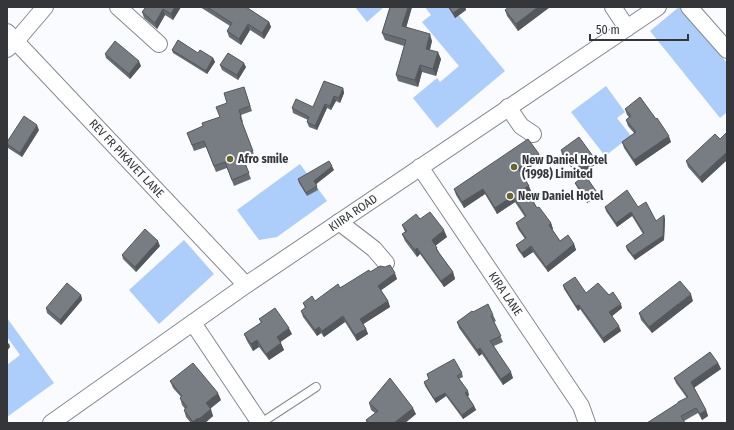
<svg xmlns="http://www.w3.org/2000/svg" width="734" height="430" viewBox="0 0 734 430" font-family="'Fira Sans Condensed',sans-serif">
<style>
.green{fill:#adcdfa}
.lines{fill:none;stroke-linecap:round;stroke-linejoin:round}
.service-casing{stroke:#848990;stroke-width:10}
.minor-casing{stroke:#848990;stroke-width:18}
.service{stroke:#fff;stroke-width:8}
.minor{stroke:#fff;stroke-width:16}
.wall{fill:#676c72}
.shaded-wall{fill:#54585c}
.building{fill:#787d84;stroke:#54585c}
.poi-dot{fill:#676532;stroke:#f9fbfe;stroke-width:1.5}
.labels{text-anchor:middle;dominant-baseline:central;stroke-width:4;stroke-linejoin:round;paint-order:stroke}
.street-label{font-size:12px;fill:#343639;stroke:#f9fbfe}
.poi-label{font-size:12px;font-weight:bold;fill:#343639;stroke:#f9fbfe;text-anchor:start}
</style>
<rect width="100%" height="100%" fill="#f9fbfe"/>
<path class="green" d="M355,7H384L367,22Z
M425,7H452L505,71L437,128L413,98L437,78L440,82L459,66L422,22L431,15Z
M679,7H681L727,63V112L720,118L650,31Z
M606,86L625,112L617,118L631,136L605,156L571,112Z
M300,164L327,201L277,237L259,240L237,210Z
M184,240L214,274L159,324L129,290Z
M7,318L54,383L7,417V365L20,355L7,337Z"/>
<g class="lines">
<g class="service-casing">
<path id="service" d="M261,423L316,387"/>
</g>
<g class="minor-casing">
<g id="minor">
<path d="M118,7L159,44"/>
<path d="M613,7L627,28"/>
<path d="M689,7L727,50"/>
<path id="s1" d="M7,32L246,285"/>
<path d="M7,49L16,41L45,7"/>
<path d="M508,107L521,126L533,134"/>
<path id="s2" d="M420,167L581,406L587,423"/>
<path d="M339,222L374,249L386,263"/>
<path d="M193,323L260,423"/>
<path id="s3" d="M51,423L246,285L658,7"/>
</g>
</g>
<use href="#service" class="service"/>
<use href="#minor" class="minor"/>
</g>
<path class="wall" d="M143,7H181L173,20L165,15L157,29L144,18L142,12L145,8Z
M200,7H246L269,22L271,27L264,39L250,30L241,45L229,37L227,31L230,26Z
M390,7H412L406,27L432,41L430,50L441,59L436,76L422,72L418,87L398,81L396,75L404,46L385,40L382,33Z
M448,7H465L466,10L455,18Z
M550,7L518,31L507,16L505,10Z
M172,50L198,53L213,58L215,62L207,74L173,53Z
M105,54L141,66L130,79L106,58Z
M220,65L246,67L238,80L222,70Z
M244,87L252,111L241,115L243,122H242L255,157L244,161L251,179L234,186L227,168L216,172L206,147L194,151L187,133L203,126L220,117Z
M343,88L344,93L340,103L336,101L331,110L327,108L317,130L309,127L307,122L308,120L293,113L292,108L313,107Z
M625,109L671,142L636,166L624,148L622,142L634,133L628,126L626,120L629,117L627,115Z
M39,130L22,157L8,148L7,142Z
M727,132V160L702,183L688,167L686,161L720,139Z
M561,150L595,159L596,164L583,173L576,163L571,167L562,155Z
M539,154L541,160L521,173L531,191L528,193L537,208L551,223L553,229H552L560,241L574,244L576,250L548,272L533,252L524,258L518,250L516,245L525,239L518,229L516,223L525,217L515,202L497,214L485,194L464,208L456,195L454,189Z
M334,170L316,184L318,190L307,196L299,183L298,179Z
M575,183L596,191L598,196L587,203L577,187Z
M605,207H638L656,221L665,219L664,240L635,260L627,250L626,246L643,234L632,216L617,227L606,211Z
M420,219L447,237L435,245L440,254L453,272L455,279L444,287L420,254L417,257L405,241L402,234L405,232L402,225Z
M160,246L136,272L123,259L122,255Z
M385,267L397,279L381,290L388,301L390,307L363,324L366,329L368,334L357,341L345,322L324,337L321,333L317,336L303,317L301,311L305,308L303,303L315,301L370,272Z
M563,285L586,293L622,308L612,316L621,331L604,343L580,309L578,311L564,289Z
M81,295L82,300L61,325L47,313L46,308Z
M693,301L652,333L641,320L639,313Z
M473,312L493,315L496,321L494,322L503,342L494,346L513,378L503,385L482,354L479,356L459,328L457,322Z
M259,319L292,334L280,342L284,350L269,360L259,347L253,351L247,341L244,334L261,323Z
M718,363L721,369L694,388L706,410L708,416L702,420L698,413L684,421L647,423L687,398L676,383L674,378Z
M462,373L463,377L459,379L469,395L468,396L474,406L476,410L463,419L446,396L436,403L425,386L424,382L429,379L427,374Z
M170,381L221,400L210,409L213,416L205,423H191L186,417L184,410L185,409L182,405L180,398L181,397L173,388Z
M369,403L416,414L405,423H367L366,420L375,413L371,410Z"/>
<path class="shaded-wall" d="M175,7H181L173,20L171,14Z
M408,7H412L405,32L402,26Z
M462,7H465L466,10L455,18L453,13Z
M538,7H550L518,31L516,24Z
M163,9L165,15L157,29L155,23Z
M269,22L271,27L264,39L262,33Z
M248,24L250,30L241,45L239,39Z
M430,34L432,41L428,55L426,49Z
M438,52L441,59L436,76L433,69Z
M213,58L215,62L207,74L206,71Z
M139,61L141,66L130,79L129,74Z
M244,63L246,67L238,80L237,75Z
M420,65L422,72L418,87L415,80Z
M343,88L344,93L340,103L339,98Z
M334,96L336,101L331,110L330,106Z
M325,104L327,108L317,130L315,126Z
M37,125L39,130L22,157L20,153Z
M669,136L671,142L636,166L634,160Z
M727,152V160L702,183L700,177Z
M539,154L541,160L520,174L518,168Z
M575,159L576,163L571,167L570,162Z
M595,159L596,164L583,173L582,168Z
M332,166L334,170L315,185L314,181Z
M529,186L531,191L527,194L525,188Z
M483,189L485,194L464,208L462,202Z
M596,191L598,196L587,203L586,198Z
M513,196L515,202L497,214L495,208Z
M631,212L632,216L617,227L616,223Z
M664,215L665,219L664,240L635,260L633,256Z
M551,223L553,229L551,230L549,225Z
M444,230L447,237L434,247L432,240Z
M158,241L160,246L136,272L135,267Z
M574,244L576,250L548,272L546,267Z
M531,246L533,252L524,258L522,253Z
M417,248L420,254L417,257L415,250Z
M453,272L455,279L444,287L441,281Z
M395,273L397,279L380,291L378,286Z
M691,294L693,301L652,333L649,327Z
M81,295L82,300L61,325L60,320Z
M388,301L390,307L362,325L360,319Z
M621,304L622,308L611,317L609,312Z
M579,305L580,309L578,311L576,306Z
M343,316L345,322L324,337L322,331Z
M619,326L621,331L604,343L603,338Z
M319,327L321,333L317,336L315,330Z
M289,328L292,334L279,343L277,337Z
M366,329L368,334L357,341L355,335Z
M257,340L259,347L253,351L251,344Z
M9,343L10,347L7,351V345Z
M281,343L284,350L269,360L266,354Z
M480,348L482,354L479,356L477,350Z
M718,363L721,369L693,388L691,382Z
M511,372L513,378L503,385L501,379Z
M468,391L469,395L467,397L465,393Z
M218,393L221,400L208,410L206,403Z
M445,393L446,396L436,403L434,399Z
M474,406L476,410L463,419L462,415Z
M413,408L416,414L405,423H394Z
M211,409L213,416L205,423H200L199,419Z
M706,410L708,416L702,420L700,414Z
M198,418L200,423H194L193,422Z"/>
<path class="building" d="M146,7H175L171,14L163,9L155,23L142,12Z
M207,7H246L269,22L262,33L248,24L239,39L227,31L232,23Z
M390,7H408L402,26L430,34L426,49L438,52L433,69L420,65L415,80L396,75L406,40L382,33Z
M449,7H462L453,13Z
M509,7H538L516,24L505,10Z
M178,40L198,53L200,50L213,58L206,71L172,50Z
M115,41L139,61L129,74L105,54Z
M228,53L244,63L237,75L220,65Z
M324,81L343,88L339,98L334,96L330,106L325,104L315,126L307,122L309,117L292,108L296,99L313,107Z
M244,87L250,106L239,110L241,116L240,117L253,151L242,156L249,173L232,180L225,162L214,166L204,141L192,145L187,133L203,126L202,123L220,117L216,107L227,103L224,93Z
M640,97L656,119L657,118L669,136L634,160L622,142L636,132L626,120L631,116L625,109Z
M24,116L37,125L20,153L7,144V142Z
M727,132V152L700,177L686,161L715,134L720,139Z
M579,137L595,159L582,168L575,159L570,162L561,150Z
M528,139L539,154L518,168L529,186L525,188L537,208L539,207L551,223L549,225L560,241L568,235L574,244L546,267L531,246L522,253L516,245L526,238L516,223L526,216L513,196L495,208L483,189L462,202L454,189Z
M329,161L332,166L314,181L317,186L306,193L298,179Z
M585,175L596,191L586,198L575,183Z
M627,190L638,207L646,202L656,221L664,215L663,236L633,256L626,246L644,233L631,212L616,223L605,207Z
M430,212L444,230L432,240L437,248L436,249L453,272L441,281L417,248L415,250L402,234L407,231L402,225L416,214L420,219Z
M145,229L158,241L135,267L122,255Z
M390,265L395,273L378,286L388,301L360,319L366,329L355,335L343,316L322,331L319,327L315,330L301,311L306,307L303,303L312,296L315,301L338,284L340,288L369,270L370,272L380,266L385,267Z
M575,277L586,293L598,283L609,295L613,292L621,304L609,312L619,326L603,338L579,305L576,306L563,285Z
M680,281L691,294L649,327L639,313Z
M67,283L81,295L60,320L46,308Z
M488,304L493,315L491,316L501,336L490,341L511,372L501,379L480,348L477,350L457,322L472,311L473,312Z
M275,308L289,328L277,337L281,343L266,354L257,340L251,344L244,334L262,322L259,319Z
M710,352L718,363L691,382L706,410L700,414L696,408L681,416L685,423H647L678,403V402L688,397L674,378Z
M454,359L462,373L457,376L468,391L465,393L474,406L462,415L445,393L434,399L424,382L429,379L427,374Z
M193,363L218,393L206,403L211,409L199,419L198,418L193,422L184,410L187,407L180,398L182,396L170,381Z
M390,378L413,408L394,423H368L366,420L378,411L369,403Z"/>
<g class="poi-dot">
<circle cx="230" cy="159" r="4"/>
<circle cx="514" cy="167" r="4"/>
<circle cx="510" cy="196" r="4"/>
</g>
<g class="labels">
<g class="street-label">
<text stroke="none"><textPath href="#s1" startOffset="174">REV FR PIKAVET LANE</textPath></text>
<text stroke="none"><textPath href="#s3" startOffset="368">KIIRA ROAD</textPath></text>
<text stroke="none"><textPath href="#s2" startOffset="153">KIRA LANE</textPath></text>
</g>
<g class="poi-label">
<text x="238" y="159">Afro smile</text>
<text x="522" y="160">New Daniel Hotel<tspan x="522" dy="14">(1998) Limited</tspan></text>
<text x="518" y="196">New Daniel Hotel</text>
</g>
</g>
<rect width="734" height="430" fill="none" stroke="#343639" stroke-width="16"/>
<path d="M590 34v6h98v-6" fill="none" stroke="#343639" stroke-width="2"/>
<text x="596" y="34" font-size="12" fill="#343639" stroke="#f9fbfe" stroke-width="3" paint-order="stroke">50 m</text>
</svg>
